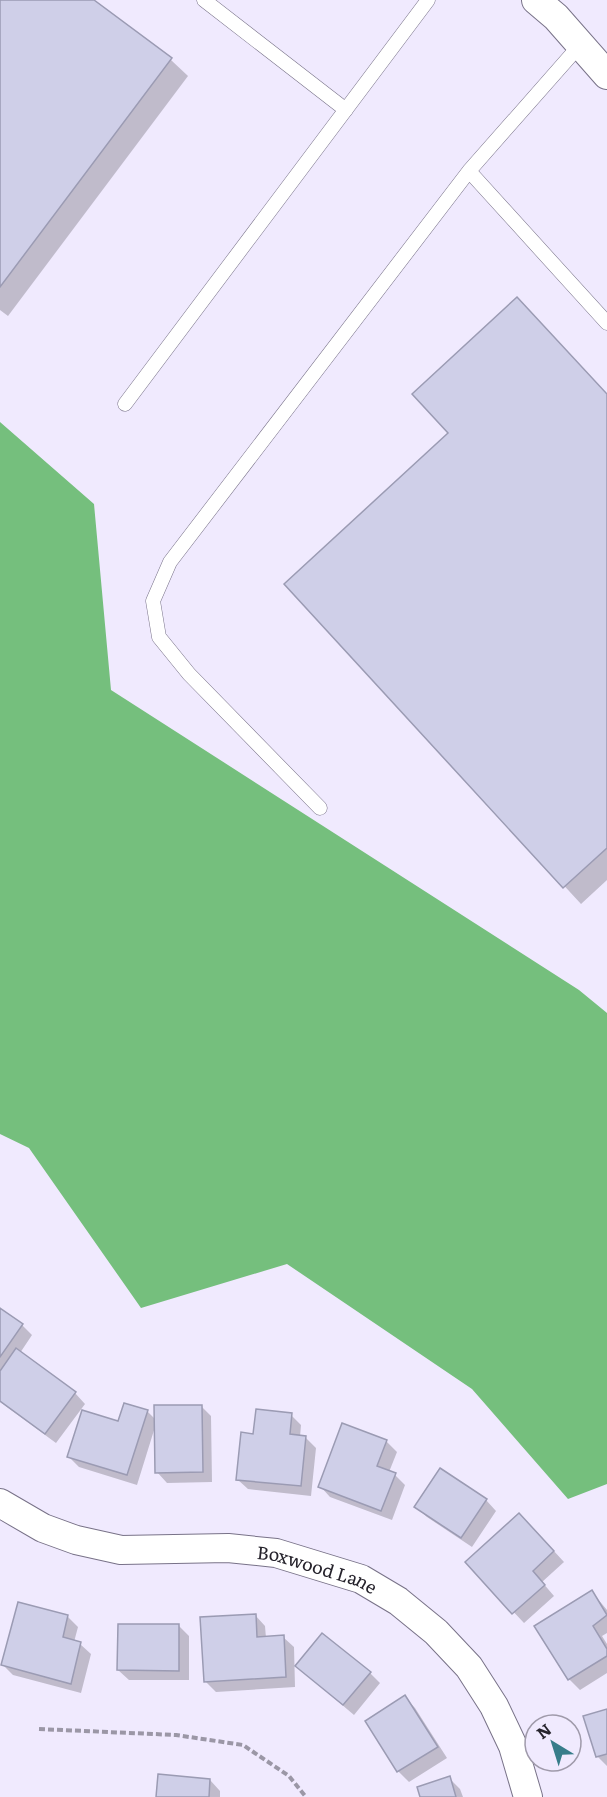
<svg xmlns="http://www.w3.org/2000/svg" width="607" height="1797" viewBox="0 0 607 1797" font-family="Literata,serif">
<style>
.forest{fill:#75bf7d}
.shadow{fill:#0003}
.building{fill:#cfcfe8;stroke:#9b9bb3;stroke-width:1.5}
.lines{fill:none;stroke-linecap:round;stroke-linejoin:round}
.service-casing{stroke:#787288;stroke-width:15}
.minor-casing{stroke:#787288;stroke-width:30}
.path{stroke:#9b97a6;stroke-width:4;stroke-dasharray:6 3;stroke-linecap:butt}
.service{stroke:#fff;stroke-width:14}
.minor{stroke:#fff;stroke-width:28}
.labels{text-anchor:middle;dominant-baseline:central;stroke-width:4.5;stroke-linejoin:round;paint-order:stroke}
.street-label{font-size:18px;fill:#26232c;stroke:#f0eafe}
</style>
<rect width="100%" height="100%" fill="#f0eafe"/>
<path class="forest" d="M0,422L94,504L111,690L579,990L607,1013V1484L568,1499L472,1389L287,1264L141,1308L29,1148L0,1134Z"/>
<path class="shadow" d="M0,0H91L171,60L188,76L8,316L0,310Z
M607,395V880L581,904L286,584Z
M0,1310L22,1325L32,1335L20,1353L75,1393L85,1404L56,1443L0,1402Z
M201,1406L211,1416L212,1482L167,1483L157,1472L155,1427L137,1485L79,1467L68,1456L119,1423L147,1411L156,1420Z
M291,1415L301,1425L300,1437L306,1438L316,1448L311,1496L248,1489L237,1479L255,1436Z
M386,1441L397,1452L389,1472L395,1475L405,1485L392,1520L330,1497L320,1486Z
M486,1500L496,1511L472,1547L427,1517L416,1507Z
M530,1525L564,1562L542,1582L554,1596L524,1623L467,1562Z
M592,1592L607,1610V1633L602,1636L607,1644V1673L580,1690L569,1679L536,1626Z
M19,1604L68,1617L78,1627L74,1642L80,1644L91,1654L81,1693L13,1675L3,1665Z
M255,1615L265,1626L266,1638L283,1637L294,1647L295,1687L216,1692L205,1681Z
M179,1626L189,1636V1680H129L118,1670Z
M370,1673L380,1683L354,1715L308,1676Z
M405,1697L415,1708L447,1758L409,1782L398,1771L367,1721Z
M607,1710V1766L597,1756Z
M449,1778L460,1789L463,1797H421Z
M210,1780L220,1791V1797H157Z"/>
<path class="building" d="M0,0H94L172,58L0,287Z
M517,297L607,394V848L563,888L284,584L448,433L412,394Z
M0,1308L23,1324L0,1357Z
M16,1348L76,1392L45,1434L0,1401V1371Z
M124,1403L148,1410L127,1475L67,1457L82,1410L118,1421Z
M154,1405H202L203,1472L155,1473Z
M256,1409L292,1413L290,1434L306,1436L301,1486L236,1480L241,1432L253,1434Z
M342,1423L387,1440L377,1466L396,1473L381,1511L318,1487Z
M440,1468L487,1499L461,1538L414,1507Z
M519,1513L554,1551L533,1571L545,1585L512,1614L465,1562Z
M592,1590L607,1615L593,1626L607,1649V1656L568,1680L534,1626Z
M18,1602L68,1615L63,1637L81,1642L71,1684L1,1665Z
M256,1614L257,1637L284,1635L286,1677L204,1682L200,1617Z
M118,1624H179V1671L117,1670Z
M322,1633L371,1672L343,1705L295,1666Z
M405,1695L438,1747L397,1772L365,1721Z
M607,1709V1754L596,1757L583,1716Z
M158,1774L210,1779L209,1797H156Z
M450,1776L456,1797H420L417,1787Z"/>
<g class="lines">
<g class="service-casing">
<path id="service" d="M204,0L346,110
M469,171L607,323
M125,404L428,0
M320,808L189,674L159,637L153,601L170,562L469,171L580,45"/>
</g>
<g class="minor-casing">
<g id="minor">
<path d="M536,0L556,17L607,75"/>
<path id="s1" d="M0,1503L43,1528L76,1540L121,1550L228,1548L276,1553L361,1579L398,1601L436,1632L469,1667L494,1706L513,1746L528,1797"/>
</g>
</g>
<path class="path" d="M39,1729L176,1735L243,1745L289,1776L306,1797"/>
<use href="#service" class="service"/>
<use href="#minor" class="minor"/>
</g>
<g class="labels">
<g class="street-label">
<text stroke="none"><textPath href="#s1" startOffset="330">Boxwood Lane</textPath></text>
</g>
</g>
<g transform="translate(553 1743) rotate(322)"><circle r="28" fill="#f0eafe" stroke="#9f9aaa" stroke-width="1.5"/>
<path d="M0-4.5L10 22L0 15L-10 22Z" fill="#377d8a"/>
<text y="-9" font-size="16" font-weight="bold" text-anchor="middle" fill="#26232c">N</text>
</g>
</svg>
